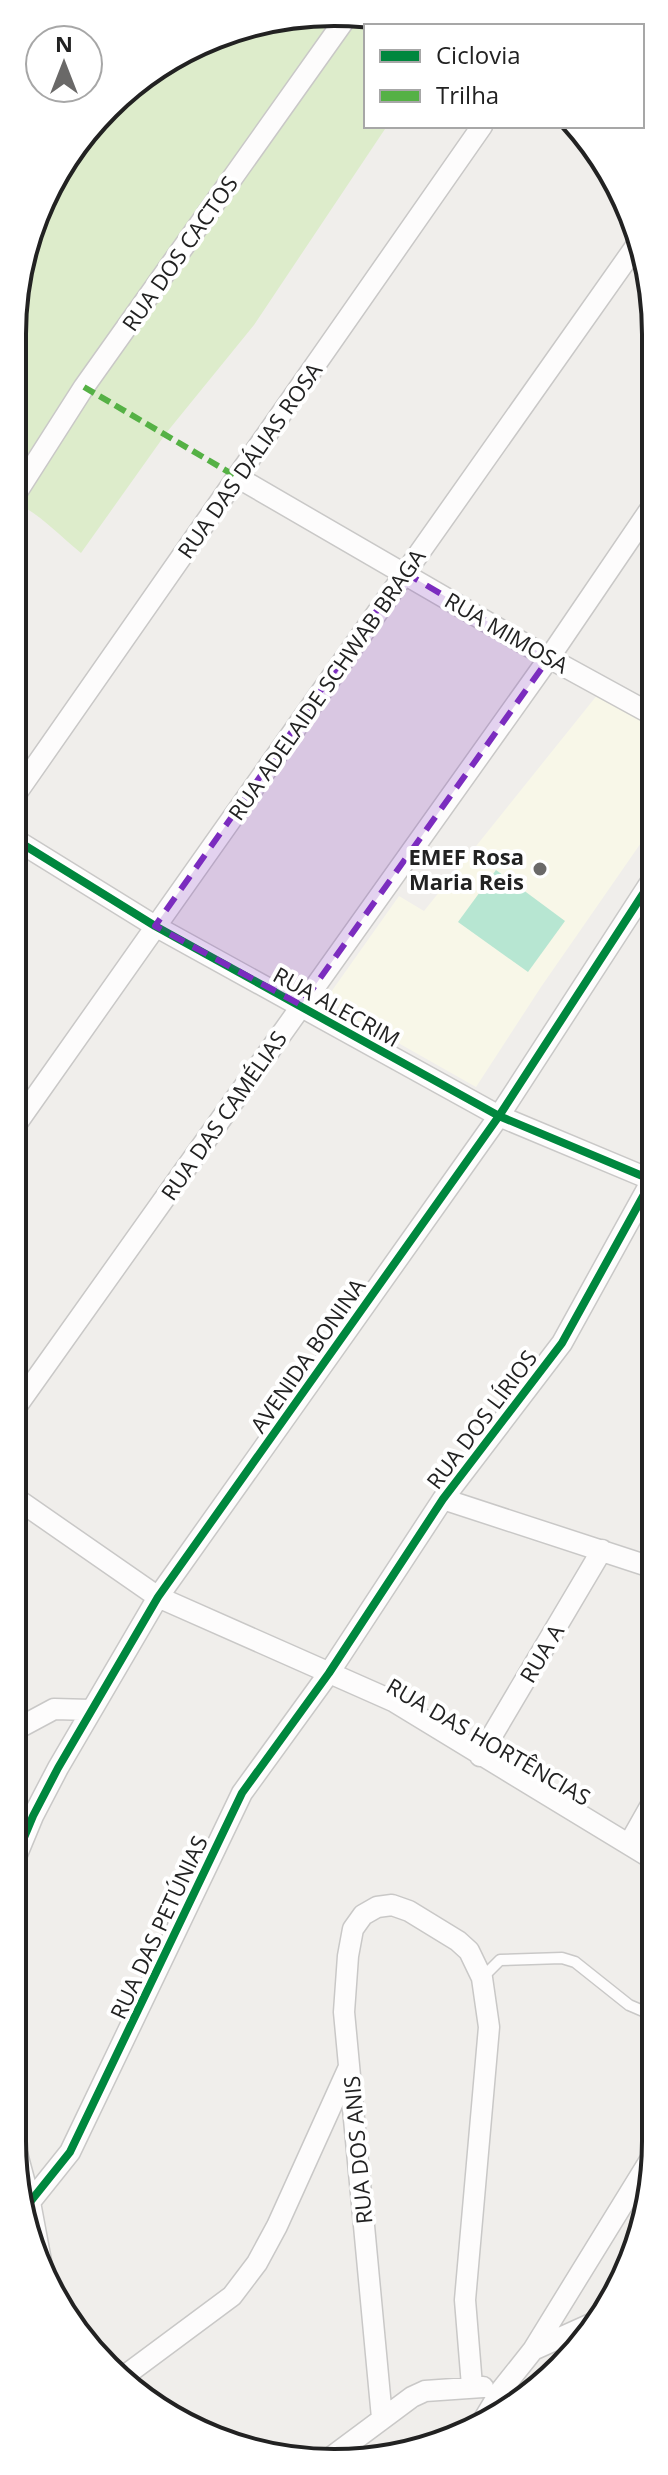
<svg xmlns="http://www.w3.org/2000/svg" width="668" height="2475" viewBox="0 0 668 2475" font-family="'Open Sans',sans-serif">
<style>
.education{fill:#f8f7e8}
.grass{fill:#ddeccb}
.pitch{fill:#b7e6d2}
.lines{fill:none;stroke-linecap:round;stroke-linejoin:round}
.service-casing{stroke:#c9c8c7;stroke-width:13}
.minor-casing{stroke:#c9c8c7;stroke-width:23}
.service{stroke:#fdfcfc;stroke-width:10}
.minor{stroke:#fdfcfc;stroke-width:20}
.quiet{stroke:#55b145;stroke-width:6;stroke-dasharray:12 6;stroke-linecap:butt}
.cycleway-casing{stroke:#fff;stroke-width:13}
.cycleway{stroke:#00873e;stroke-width:8}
.marked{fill:#7b2cbf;fill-opacity:0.2;stroke:#7b2cbf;stroke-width:6;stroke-dasharray:16 10;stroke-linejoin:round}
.poi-dot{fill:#6a6968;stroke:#fff;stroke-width:3}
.labels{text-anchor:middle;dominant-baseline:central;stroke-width:8;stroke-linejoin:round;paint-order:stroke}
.street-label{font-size:22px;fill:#222;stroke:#fff}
.poi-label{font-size:22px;font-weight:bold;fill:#222;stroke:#fff;text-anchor:end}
.rim{fill:none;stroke:#222;stroke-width:4}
</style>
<rect width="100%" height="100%" fill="#f0eeeb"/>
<path class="education" d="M598,694L653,728L652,827L541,987L476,1087L340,1010L331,992L399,896L424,911Z"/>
<path class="grass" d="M271,18H396L420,26H366V126H387L254,325L167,432L81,553C60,536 42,516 17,503L18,272L66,155L155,67Z"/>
<path class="pitch" d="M496,870L565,921L528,972L458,922Z"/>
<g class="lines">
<g class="service-casing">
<path id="service" d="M482,1978L500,1960L562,1958L575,1962L629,2005L650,2014"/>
</g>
<g class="minor-casing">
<path id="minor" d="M237,477L549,658L653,715
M17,492L84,387L346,18
M16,794L482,126
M16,840L155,926L499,1116L652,1180L562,1343L443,1499L329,1673L242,1793L70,2152L30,2202
M15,1126L638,243
M14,1410L549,658L653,505
M14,1497L158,1597L393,1701L651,1858
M443,1499L651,1567
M13,1731L54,1709L91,1710
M480,1756L602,1550
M629,1844L651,1805
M13,1864L33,1816L58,1768L158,1597L499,1116L652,880
M12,2135L30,2202L44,2277
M533,2350L602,2319
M123,2377L232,2296L257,2263L277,2226L348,2069
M382,2418L344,2012L348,1956L353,1929L363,1915L377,1907L392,1905L409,1911L458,1941L469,1951L482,1978L489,2027L465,2300L472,2386
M484,2419L502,2389L533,2350L650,2160
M326,2461L412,2397L425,2391L483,2387"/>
</g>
<use href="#service" class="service"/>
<use href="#minor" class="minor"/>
<path class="quiet" d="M84,387L237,477"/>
<g class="cycleway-casing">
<path id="cycleway" d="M16,840L155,926L499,1116L652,1180L562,1343L443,1499L329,1673L242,1793L70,2152L30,2202
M13,1864L33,1816L58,1768L158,1597L499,1116L652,880"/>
</g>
<use href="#cycleway" class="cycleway"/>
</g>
<path class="marked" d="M404,572L549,658L301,1005L155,926Z"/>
<circle class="poi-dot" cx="540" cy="869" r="8"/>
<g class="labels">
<g class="street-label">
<text transform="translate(179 253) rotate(-55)">RUA DOS CACTOS</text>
<text transform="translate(249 460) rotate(-55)">RUA DAS DÁLIAS ROSA</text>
<text transform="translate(507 632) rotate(30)">RUA MIMOSA</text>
<text transform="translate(326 684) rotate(-55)">RUA ADELAIDE SCHWAB BRAGA</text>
<text transform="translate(337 1006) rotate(29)">RUA ALECRIM</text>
<text transform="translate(223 1115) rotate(-55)">RUA DAS CAMÉLIAS</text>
<text transform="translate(307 1355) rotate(-55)">AVENIDA BONINA</text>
<text transform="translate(481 1419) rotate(-53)">RUA DOS LÍRIOS</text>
<text transform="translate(541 1653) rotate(-59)">RUA A</text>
<text transform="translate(489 1741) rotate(30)">RUA DAS HORTÊNCIAS</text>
<text transform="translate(158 1927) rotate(-65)">RUA DAS PETÚNIAS</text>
<text transform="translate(357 2150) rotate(-95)">RUA DOS ANIS</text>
</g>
<g class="poi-label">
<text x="524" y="856">EMEF Rosa<tspan x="524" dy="25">Maria Reis</tspan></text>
</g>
</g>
<path d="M0 0H668V2475H0ZM334 26H334A308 308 0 0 1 642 334V2141A308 308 0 0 1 334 2449H334A308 308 0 0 1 26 2141V334A308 308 0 0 1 334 26Z" fill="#fff" fill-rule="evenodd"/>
<path class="rim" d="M334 26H334A308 308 0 0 1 642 334V2141A308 308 0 0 1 334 2449H334A308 308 0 0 1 26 2141V334A308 308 0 0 1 334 26Z"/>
<rect x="364" y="24" width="280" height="104" fill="#ffffff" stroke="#a7a7a7" stroke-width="2"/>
<rect x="380" y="50" width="40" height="12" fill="#00873e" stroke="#a7a7a7" stroke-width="2"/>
<text x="436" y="64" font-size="24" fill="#222222">Ciclovia</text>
<rect x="380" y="90" width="40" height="12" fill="#55b145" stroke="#a7a7a7" stroke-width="2"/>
<text x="436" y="104" font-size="24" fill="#222222">Trilha</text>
<g transform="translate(64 64)"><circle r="38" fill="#ffffff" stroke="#a7a7a7" stroke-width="2"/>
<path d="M0-6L14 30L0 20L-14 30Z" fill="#6a6968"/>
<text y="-12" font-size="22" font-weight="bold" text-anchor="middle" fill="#222222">N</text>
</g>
</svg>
